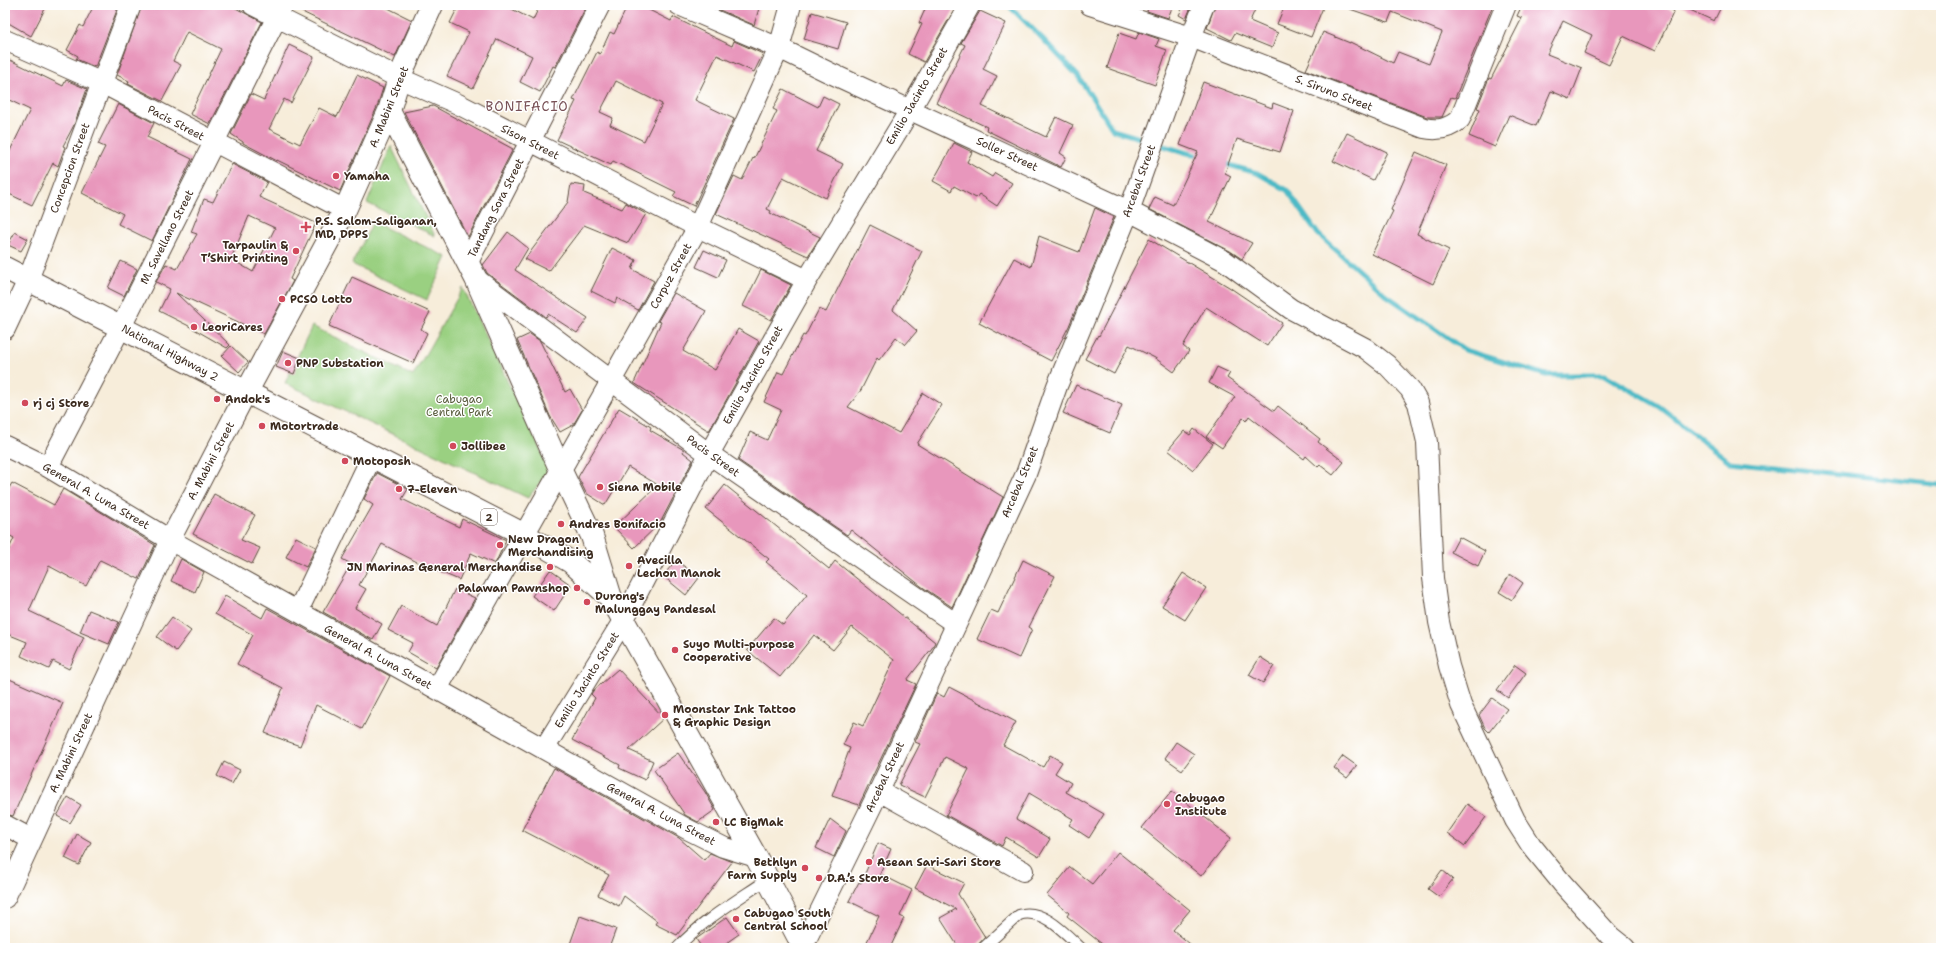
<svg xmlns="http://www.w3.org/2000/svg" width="1946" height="953" viewBox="0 0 1946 953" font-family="'Shantell Sans',sans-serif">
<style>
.green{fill:#9ad081;stroke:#6a7d50}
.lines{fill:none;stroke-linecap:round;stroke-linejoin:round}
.stream{stroke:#4dbac6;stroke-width:5}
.building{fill:#e897bc;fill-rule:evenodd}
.service-casing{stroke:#57473a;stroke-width:12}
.minor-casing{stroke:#57473a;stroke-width:22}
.tertiary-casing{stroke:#57473a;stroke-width:24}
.trunk-casing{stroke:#57473a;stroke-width:24}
.service{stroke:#fff;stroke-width:10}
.minor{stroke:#fff;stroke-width:20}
.tertiary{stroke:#fff;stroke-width:22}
.trunk{stroke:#fff;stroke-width:22}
.poi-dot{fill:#d1495b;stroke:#fff;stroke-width:1.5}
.labels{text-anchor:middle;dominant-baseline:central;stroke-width:3;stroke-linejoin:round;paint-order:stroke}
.shield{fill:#fff;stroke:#766a62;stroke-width:1}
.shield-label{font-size:10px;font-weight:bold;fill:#3b2a1e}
.street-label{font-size:11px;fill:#3b2a1e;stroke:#fff}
.poi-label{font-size:11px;font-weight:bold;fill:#3b2a1e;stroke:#fff;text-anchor:start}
.park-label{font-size:11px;fill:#585c3c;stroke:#fff}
.quarter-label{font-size:13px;letter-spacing:1px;fill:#785055;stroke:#fff}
</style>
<rect width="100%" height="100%" fill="#fff"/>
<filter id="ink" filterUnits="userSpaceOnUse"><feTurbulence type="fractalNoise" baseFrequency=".025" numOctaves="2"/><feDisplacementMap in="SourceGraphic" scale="8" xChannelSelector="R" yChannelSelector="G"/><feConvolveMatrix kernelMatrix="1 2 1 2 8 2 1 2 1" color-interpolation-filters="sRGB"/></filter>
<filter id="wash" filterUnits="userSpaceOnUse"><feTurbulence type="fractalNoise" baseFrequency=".012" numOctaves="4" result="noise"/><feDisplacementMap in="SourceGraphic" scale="16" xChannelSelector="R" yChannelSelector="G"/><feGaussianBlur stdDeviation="0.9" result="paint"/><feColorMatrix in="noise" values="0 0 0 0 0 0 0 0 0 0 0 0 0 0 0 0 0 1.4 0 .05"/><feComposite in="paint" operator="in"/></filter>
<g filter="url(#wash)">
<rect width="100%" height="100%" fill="#f7edda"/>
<path class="green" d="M391,146L435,236L367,203Z
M373,222L447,257L427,300L352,264Z
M463,288L550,470L528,498L285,383L312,326L413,376Z"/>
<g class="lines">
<path class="stream" d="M1008,5L1042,38L1078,76L1113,130L1150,141
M1157,144L1201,157
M1222,163L1257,173L1287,190L1318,234L1386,295L1465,350L1546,375H1605L1660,407L1730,462L1941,485"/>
</g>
<g id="blocks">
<path class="building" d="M5,5H47L31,36L5,21Z
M94,5H119L95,67L76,59L78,56L67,50L80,25L83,27Z
M142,5H230L262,22L210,124L190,114L221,49L187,32L173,61L181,65L162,101L128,84L129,81L117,75Z
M294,5H382L412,20L395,57L294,8Z
M459,5H504L533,20L540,5H587L555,67L553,66L540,92L520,82L532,56L497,39L473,88L447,76L469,32L450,23Z
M628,5H639L671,21L673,17L732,46L734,41L763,54L754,72L717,55L695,100L734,119L694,206L673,196L676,192L613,161L611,165L557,140L576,101L573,100L597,52L600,54L610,32L614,34ZM616,81L662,104L644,141L610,125L613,118L600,112Z
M708,5H760L754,25Z
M927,5H957L924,62L908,54L922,24L919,23Z
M1149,5H1173L1168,18L1147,11Z
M1184,5H1192L1186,19L1179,15Z
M1215,5H1257L1250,21L1278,33L1272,48L1235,33L1231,40L1207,28Z
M1285,5H1324L1311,37L1277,24Z
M1345,5H1493L1455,98L1451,97L1442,117H1427L1306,70L1323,32L1350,43V42L1393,63L1398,52L1429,64L1442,32L1392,12L1388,22L1344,7Z
M1522,5H1662L1674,11L1655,51L1623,36L1609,65L1584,53L1592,35L1563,21L1547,54L1582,68L1570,99L1551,91L1536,126L1509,115L1495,147L1469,136L1480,109L1477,108L1489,78L1491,79L1522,18L1517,16Z
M1679,5H1722L1714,21Z
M980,11L1006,23L983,69L997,76L982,106L1046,137L1056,117L1073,125L1060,153L1066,157L1061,167L986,130L987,127L936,103L965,45L961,43Z
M812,12L846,22L838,49L804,39Z
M1139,32L1159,39L1156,46L1167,50L1155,85L1107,68L1119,33L1136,39Z
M289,45L314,57L291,103L284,99L269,129L300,144L319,108L337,117L357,75L383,88L377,107L340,191L277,160V161L243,143V142L231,134L251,94L264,100Z
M10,60L63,86L66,80L87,89L74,125L63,146L65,147L58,166L53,163L32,205L5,192V161L30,110L5,98V71Z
M1203,82L1272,108L1273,103L1294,111L1280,152L1237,139L1225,173L1231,176L1209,222L1252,243L1242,259L1230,251L1149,209L1155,197L1173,205L1198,152L1180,145Z
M783,89L818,107L823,96L839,104L816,151L843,164L826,198L783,177L767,209L771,211L770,213L820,237L808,256L716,214L734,176L742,180L753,158L754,159L777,111L773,109Z
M118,104L154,123L147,137L192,159L152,241L118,224L123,214L82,193L105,147L98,144Z
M433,106L513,149L468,237L404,112Z
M1347,133L1387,152L1373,180L1333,161Z
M954,143L972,152L967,162L992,177L995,173L1012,183L997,206L979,194L976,198L954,186L951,191L933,181Z
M1416,152L1446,165L1417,234L1449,250L1433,284L1372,254L1393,211L1391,210Z
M232,164L267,182L259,197L316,223L290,279L293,281L264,334L176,293L230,345L227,348L187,325L159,311L170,289L156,282L166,264L177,269L197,234L191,232L204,199L213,202ZM249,216L275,228L253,272L231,259Z
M571,184L585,186L584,193L622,209L626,203L646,214L628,243L584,225L549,271L525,259L568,202Z
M1095,208L1114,217L1069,326L1051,361L979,323L1014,258L1031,267L1039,236L1079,252Z
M870,225L922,251L893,310L917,331L905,345L896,337L879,360L877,358L861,390L848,407L899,433L923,393L942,405L917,444L1003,497L952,607L921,586L851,530L847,535L738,460L750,432L767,440L781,410L764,402L778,372L783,374L803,335L805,336L819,309L826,312Z
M15,232L28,239L21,251L8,245Z
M508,232L528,248L515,270L588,318L577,333L548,314L546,317L487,273L483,265Z
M1149,239L1229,287L1282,323L1267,346L1206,307L1183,346L1189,351L1174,372L1155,358L1129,345L1114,374L1085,359L1098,335L1099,336Z
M612,248L636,260L632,269L654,281L638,310L617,298L615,303L591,291Z
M704,250L726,260L718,277L696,267Z
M121,261L137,269L124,296L108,288Z
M761,270L791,285L771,320L743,306Z
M352,277L430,312L421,329L427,333L413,363L329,326Z
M674,293L706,311L683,351L715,370L738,329L759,341L709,431L634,383L661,322L658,321Z
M530,334L540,341L565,392L570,389L582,410L573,425L560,432L550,416L517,340Z
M231,346L248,362L239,372L222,356Z
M283,351L300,358L294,374L276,367Z
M1217,367L1230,373L1227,378L1274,411L1278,406L1320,439L1318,442L1344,462L1333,475L1320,465L1318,467L1306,456L1304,459L1249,416L1246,421L1243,418L1222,448L1206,437L1235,397L1209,383Z
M1076,385L1122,405L1110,433L1063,413Z
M619,408L651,427L650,430L684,450L683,452L693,460L660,523L634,548L614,527L658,485L628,467L605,505L586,493L578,477Z
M1194,429L1213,444L1193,470L1168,450L1184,431L1190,435Z
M377,473L408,489L402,499L459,527L462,519L506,540L495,564L471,553L459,580L419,563L382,544L359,585L366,589L355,608L382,624L373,640L323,612L351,564L342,559L373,505L364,499Z
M12,483L54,505L63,489L155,545L139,579L100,560L86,586L49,566L29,611L84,637L69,669L53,661L49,669L21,656L27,642L5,633V558L14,538L5,533V495Z
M725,485L829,569L835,561L935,642L932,648L907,680L916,684L859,805L832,796L850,748L843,745L854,722L863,726L894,660L852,627L833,650L814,635L780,677L747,650L774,618L783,625L807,595L766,562L769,559L706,509Z
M214,494L255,515L241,540L260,548L252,564L193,534Z
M296,537L316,547L306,567L286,557Z
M1459,537L1485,551L1478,566L1451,552Z
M181,559L204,572L195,592L171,581Z
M676,560L699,578L686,595L663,576Z
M1023,560L1055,576L1029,627L1032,629L1019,658L977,639L991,610L998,613Z
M550,570L571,585L554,611L532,596Z
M1183,573L1206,588L1185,620L1162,606Z
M1510,574L1523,583L1512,600L1499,592Z
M455,589L475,598L436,668L408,652L413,643L388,630L401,606L437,626Z
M225,596L262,618L267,608L390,676L362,729L316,705L300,746L265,733L283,688L237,664L253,635L215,614Z
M89,610L119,622L109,644L80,632Z
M172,617L191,631L176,651L157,637Z
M1260,657L1274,666L1263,683L1249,675Z
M1515,665L1526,673L1508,698L1497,690Z
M618,669L664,718L629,750L653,761L645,780L619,768L620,765L572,740L595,698L591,694L593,691Z
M5,677L63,703L13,816L5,814Z
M949,687L1016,722L1003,745L1043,767L1050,755L1062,762L1055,773L1071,783L1066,792L1104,814L1089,838L1069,825L1073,819L1029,793L1016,819L1050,839L1039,857L1006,837L1002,846L946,815L969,769L945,757L925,797L899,785L920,744L915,742L937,693L944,697Z
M1492,698L1507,709L1489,732L1485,728L1479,715Z
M1176,742L1194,754L1182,770L1165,758Z
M678,753L705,792L715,810L698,822L685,815L654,770Z
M1343,756L1357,766L1347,778L1334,768Z
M224,762L240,770L232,784L217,776Z
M554,768L679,838L704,860L710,853L732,862L677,935L655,924L657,921L624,896L619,906L598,895L609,875L522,830Z
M1172,791L1231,838L1201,876L1142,828Z
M68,797L81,805L70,823L57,816Z
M1467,804L1486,817L1465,846L1447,833Z
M830,819L846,831L834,857L816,848Z
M77,834L91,842L79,865L65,858Z
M878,843L891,849L880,874L912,890L900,916L904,918L890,948H864L879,916L849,901L859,882L861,883Z
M1118,852L1190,910L1173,930L1195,948H1107L1067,916L1069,913L1047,895L1070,867L1092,884Z
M927,865L964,883L958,894L985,937L975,948H959L940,918L956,909L915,888Z
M1442,870L1453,879L1439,897L1428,889Z
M580,916L616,929L609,948H580L570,944Z
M727,917L739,934L719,948H702L696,939Z"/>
</g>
</g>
<g filter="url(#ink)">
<use href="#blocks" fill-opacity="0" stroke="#57473a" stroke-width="1"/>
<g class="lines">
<g class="service-casing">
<path id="service" d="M677,948C704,919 736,901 768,879
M983,948L1019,915C1042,907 1066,934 1081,948"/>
</g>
<g class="minor-casing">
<path id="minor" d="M253,5L399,78L458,104L698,227L807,280
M679,5L779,48L828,72L1129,211L1225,261L1291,309L1365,348L1387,365L1410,389L1418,403L1427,442L1433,578L1439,622L1449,666L1461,705L1515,820L1531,845L1562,883L1610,936L1625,948
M1090,5L1191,37L1424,128C1438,131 1449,129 1460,119L1506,5
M5,40L102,83L345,210
M468,262L600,5
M476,279L709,454L956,624
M5,329L28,280L131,5
M5,446L48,467L170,540L687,829L723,847L756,857
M48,467L121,327L283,5
M298,611L372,456
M437,689L698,227L779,48L791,5
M544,749L623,621L709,454L807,280L910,110L970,5
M879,791L1023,871
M5,825L31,839
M5,898L170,540L246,393
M803,946L879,791L1026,474L1057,386L1129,211L1191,37L1204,5"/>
</g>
<g class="tertiary-casing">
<path id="tertiary" d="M389,111L476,279L561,471L592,536L611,598
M246,393L345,210L389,111L399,78L432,5"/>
</g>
<g class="trunk-casing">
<path id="trunk" d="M5,268L523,534L571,562L611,598L756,857L804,948"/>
</g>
<use href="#service" class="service"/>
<use href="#minor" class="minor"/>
<use href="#tertiary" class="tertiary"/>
<use href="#trunk" class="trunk"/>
</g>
</g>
<g class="poi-dot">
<circle cx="336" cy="176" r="4"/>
<path d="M304 221h4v4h4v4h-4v4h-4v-4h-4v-4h4z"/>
<circle cx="296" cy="251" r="4"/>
<circle cx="282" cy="299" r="4"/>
<circle cx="194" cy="327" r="4"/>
<circle cx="288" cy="363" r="4"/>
<circle cx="217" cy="399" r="4"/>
<circle cx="25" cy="403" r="4"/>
<circle cx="262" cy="426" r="4"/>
<circle cx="453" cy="446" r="4"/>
<circle cx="345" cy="461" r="4"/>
<circle cx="600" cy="487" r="4"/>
<circle cx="399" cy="489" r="4"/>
<circle cx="561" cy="524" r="4"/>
<circle cx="500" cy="545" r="4"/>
<circle cx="629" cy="566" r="4"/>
<circle cx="550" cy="567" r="4"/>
<circle cx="577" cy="588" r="4"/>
<circle cx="587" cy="602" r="4"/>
<circle cx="675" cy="650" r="4"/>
<circle cx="665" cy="715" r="4"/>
<circle cx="1167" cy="804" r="4"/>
<circle cx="716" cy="822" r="4"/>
<circle cx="869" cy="862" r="4"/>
<circle cx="805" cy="868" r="4"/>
<circle cx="819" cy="878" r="4"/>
<circle cx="736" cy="919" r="4"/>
</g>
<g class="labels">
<rect class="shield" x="481" y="509" width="16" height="16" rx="3"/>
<g class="shield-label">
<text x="489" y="517">2</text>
</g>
<g class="street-label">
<text transform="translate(1334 93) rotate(21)">S. Siruno Street</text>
<text transform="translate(917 96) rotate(-60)">Emilio Jacinto Street</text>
<text transform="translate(389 107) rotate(-68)">A. Mabini Street</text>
<text transform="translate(176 123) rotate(28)">Pacis Street</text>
<text transform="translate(530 142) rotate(27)">Sison Street</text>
<text transform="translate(1007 154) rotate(25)">Soller Street</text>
<text transform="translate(70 168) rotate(-70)">Concepcion Street</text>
<text transform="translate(1139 181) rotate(-70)">Arcebal Street</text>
<text transform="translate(496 208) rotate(-63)">Tandang Sora Street</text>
<text transform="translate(167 237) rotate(-63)">M. Savellano Street</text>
<text transform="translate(671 276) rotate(-61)">Corpuz Street</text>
<text transform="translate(170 353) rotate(28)">National Highway 2</text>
<text transform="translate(753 375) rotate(-61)">Emilio Jacinto Street</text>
<text transform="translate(713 456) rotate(36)">Pacis Street</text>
<text transform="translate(211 461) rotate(-62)">A. Mabini Street</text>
<text transform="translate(1020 482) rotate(-67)">Arcebal Street</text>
<text transform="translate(96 496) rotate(30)">General A. Luna Street</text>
<text transform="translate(378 657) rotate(29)">General A. Luna Street</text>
<text transform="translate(587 680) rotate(-58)">Emilio Jacinto Street</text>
<text transform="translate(71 753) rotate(-65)">A. Mabini Street</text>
<text transform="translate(885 777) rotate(-65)">Arcebal Street</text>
<text transform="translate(661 814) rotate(28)">General A. Luna Street</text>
</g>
<g class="poi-label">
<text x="344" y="176">Yamaha</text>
<text x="315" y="221">P.S. Salom-Saliganan,<tspan x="315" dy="13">MD, DPPS</tspan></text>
<text x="288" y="245" text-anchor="end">Tarpaulin &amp;<tspan x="288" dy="13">T’Shirt Printing</tspan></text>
<text x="290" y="299">PCSO Lotto</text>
<text x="202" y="327">LeoriCares</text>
<text x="296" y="363">PNP Substation</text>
<text x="225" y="399">Andok's</text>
<text x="33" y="403">rj cj Store</text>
<text x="270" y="426">Motortrade</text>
<text x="461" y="446">Jollibee</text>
<text x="353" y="461">Motoposh</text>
<text x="608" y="487">Siena Mobile</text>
<text x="407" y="489">7-Eleven</text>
<text x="569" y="524">Andres Bonifacio</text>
<text x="508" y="539">New Dragon<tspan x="508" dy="13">Merchandising</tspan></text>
<text x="637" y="560">Avecilla<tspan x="637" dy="13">Lechon Manok</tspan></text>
<text x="542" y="567" text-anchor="end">JN Marinas General Merchandise</text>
<text x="569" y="588" text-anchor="end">Palawan Pawnshop</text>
<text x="595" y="596">Durong's<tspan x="595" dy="13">Malunggay Pandesal</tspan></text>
<text x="683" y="644">Suyo Multi-purpose<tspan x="683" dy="13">Cooperative</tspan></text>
<text x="673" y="709">Moonstar Ink Tattoo<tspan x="673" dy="13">&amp; Graphic Design</tspan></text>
<text x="1175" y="798">Cabugao<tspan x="1175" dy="13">Institute</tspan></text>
<text x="724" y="822">LC BigMak</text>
<text x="797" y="862" text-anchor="end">Bethlyn<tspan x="797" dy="13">Farm Supply</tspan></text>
<text x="877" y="862">Asean Sari-Sari Store</text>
<text x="827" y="878">D.A.’s Store</text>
<text x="744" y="913">Cabugao South<tspan x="744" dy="13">Central School</tspan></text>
</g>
<g class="park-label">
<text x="459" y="399">Cabugao<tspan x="459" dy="13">Central Park</tspan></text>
</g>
<g class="quarter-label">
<text x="527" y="106">BONIFACIO</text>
</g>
</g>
<rect width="1946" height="953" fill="none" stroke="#fff" stroke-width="20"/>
</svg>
